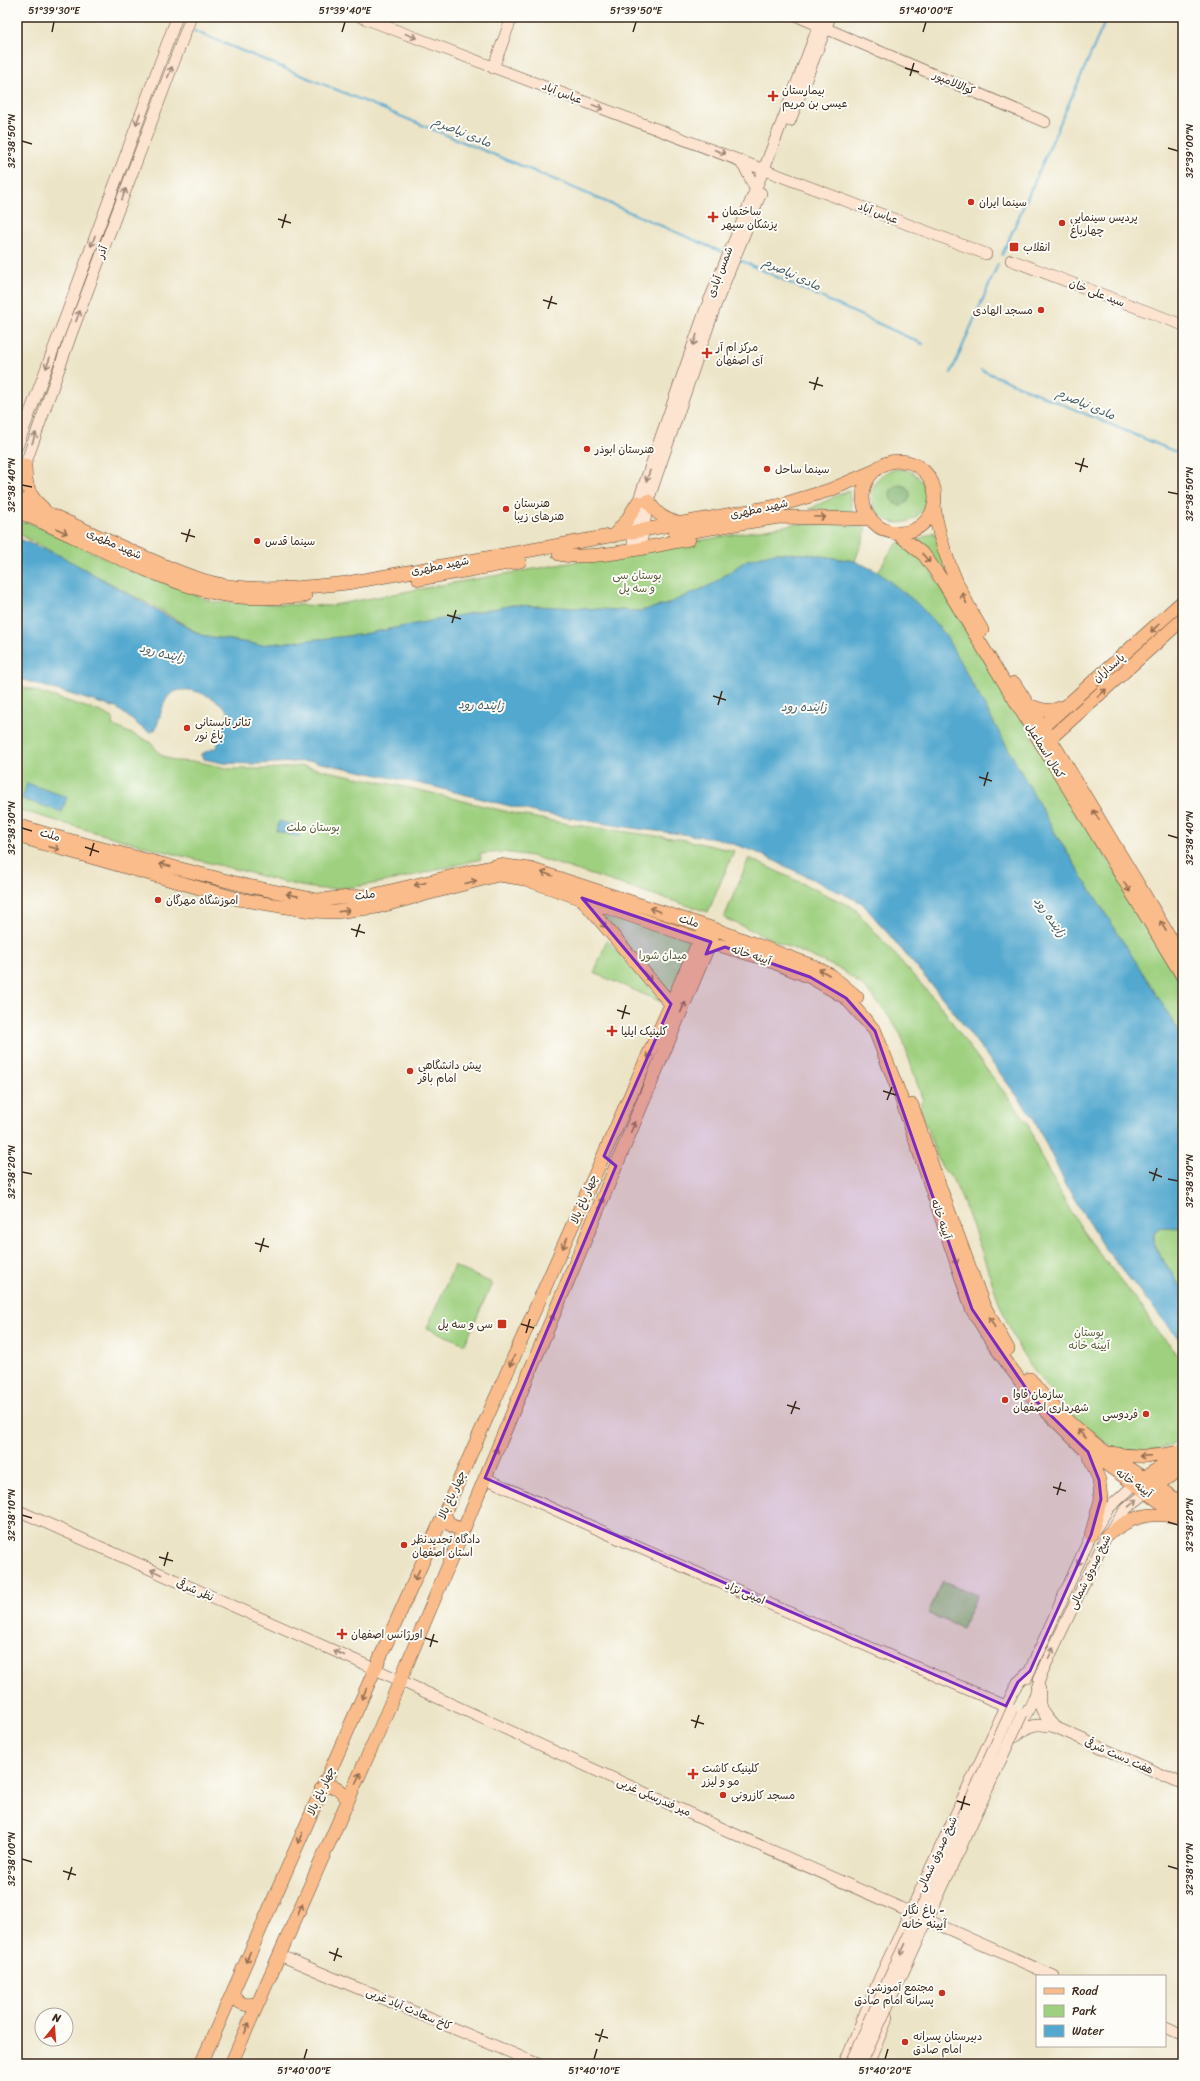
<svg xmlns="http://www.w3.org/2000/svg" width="1200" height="2081" viewBox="0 0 1200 2081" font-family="Sriracha,'Playpen Sans Arabic',sans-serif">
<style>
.green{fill:#9fd080;stroke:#6d7d4f}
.forest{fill:#7fb26e;stroke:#5d6e46}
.water{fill:#53a8cf;stroke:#476976}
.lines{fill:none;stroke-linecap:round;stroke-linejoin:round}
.stream{stroke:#53a8cf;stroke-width:2}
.secondary-casing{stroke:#564637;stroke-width:12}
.primary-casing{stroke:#564637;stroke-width:14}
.secondary{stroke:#fde4d1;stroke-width:11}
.primary{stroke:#fabc8b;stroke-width:13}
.secondary-bridge-casing{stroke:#564637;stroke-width:12;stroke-linecap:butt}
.secondary-bridge{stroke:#fde4d1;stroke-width:11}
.oneway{stroke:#9c8778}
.oneway2{stroke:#916c4f}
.marked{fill:#7b2cbf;fill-opacity:0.2;stroke:#7b2cbf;stroke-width:3;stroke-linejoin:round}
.ticks{fill:none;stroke:#3b2a1e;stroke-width:1.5}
.poi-dot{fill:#c8321e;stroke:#fdfcf7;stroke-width:1.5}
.labels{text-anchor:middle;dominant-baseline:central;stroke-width:4;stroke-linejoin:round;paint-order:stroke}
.street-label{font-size:11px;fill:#3b2a1e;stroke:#fdfcf7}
.poi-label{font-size:11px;fill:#3b2a1e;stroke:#fdfcf7;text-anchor:start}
.park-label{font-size:11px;fill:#595c3b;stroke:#fdfcf7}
.water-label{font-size:12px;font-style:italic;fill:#455c65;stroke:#fdfcf7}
.neighbourhood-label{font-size:12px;fill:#3b2a1e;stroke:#fdfcf7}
.neatline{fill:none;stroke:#3b2a1e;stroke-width:1.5}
.ticks-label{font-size:10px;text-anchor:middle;fill:#3b2a1e}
</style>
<rect width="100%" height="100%" fill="#fdfcf7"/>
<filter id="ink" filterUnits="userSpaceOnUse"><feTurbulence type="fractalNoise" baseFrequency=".025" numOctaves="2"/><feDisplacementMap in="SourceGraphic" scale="8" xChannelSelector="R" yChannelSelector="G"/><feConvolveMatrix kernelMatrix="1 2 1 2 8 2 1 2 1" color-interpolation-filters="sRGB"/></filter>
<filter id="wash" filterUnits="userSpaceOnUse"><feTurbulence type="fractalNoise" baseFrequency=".012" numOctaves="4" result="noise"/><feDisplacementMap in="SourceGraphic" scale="16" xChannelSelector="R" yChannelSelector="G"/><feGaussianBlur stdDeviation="0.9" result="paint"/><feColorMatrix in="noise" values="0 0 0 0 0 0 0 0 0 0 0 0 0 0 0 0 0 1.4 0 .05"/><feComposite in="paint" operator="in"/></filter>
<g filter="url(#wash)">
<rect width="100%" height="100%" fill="#ece4c6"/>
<path class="green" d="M872 496a27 27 0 1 1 54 0a27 27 0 1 1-54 0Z
M849,490L852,512L809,509Z
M28,522L118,564L213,602L329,606L441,585L795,524H842L867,528L855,561L807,554L775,553L747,560L711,585L665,605L640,611L513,605L359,635L260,645L201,635L164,612L17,533V527L20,523Z
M934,532L951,582L936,560L917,540Z
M900,540L932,572L1183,982V1038L1055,833L918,604L878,572L890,552Z
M17,685L101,712L113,718L112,725L150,742L161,755L175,761L199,762L231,769H268L303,766L419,790L520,815L568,824L686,840L734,851L708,912L532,856L503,852L480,854L481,859C434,870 373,888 326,889C303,889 265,877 243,871C166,853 92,832 17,809Z
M749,858L854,908L943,1009L964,1040L1027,1122L1041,1157L1070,1210L1092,1244L1141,1306L1156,1330L1183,1360V1438C1165,1449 1146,1455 1125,1451C1089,1443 1032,1374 1016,1342C995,1299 984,1253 966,1209C962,1200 958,1188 952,1179C949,1174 943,1170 941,1165C932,1147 927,1127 920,1108L923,1101L901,1035L885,1011L866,989L842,970L724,918Z
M592,907L694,941L671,997Z
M607,940L664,1003L594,973Z
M1162,1227L1183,1228V1291L1154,1245V1232Z
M454,1266L492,1283L465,1344L427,1328Z
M943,1581L977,1595L962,1628L928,1613Z"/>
<path class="forest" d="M890 495a10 10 0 1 1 20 0a10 10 0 1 1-20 0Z"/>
<path class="water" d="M17,538L61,556L201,635L260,645L359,635L513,605L640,611L665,605L711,585L747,560L775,553L807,554L855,561L878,572L918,604L944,633L1055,833L1183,1037V1228L1162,1227L1154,1232V1246L1183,1291V1344L1102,1245L1066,1185L1033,1117L946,1002L862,903L756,852L716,838L639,829L538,813L431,786L312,761L258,764L223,763L204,759L201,756V754L217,747L228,712C219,697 181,680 168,697C161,706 160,720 155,730L150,732C139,728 128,715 116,708L17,678Z
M27,783L67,797L62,812L22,799Z
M279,821L302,827L299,837L276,831Z"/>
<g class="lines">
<path class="stream" d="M161,17L169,21
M194,31L553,179L722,252
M1002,255L1107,17
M740,260L923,344
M981,370L1183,455
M951,373L998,264"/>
</g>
</g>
<g filter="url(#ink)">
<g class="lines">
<g class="secondary-casing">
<path id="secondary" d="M361,17L986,254
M799,17L1045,122
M493,68L512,17
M790,121L830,17
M739,160L746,170L755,189
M1011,260L1183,325
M17,447L177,17
M17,488L71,335L191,17
M642,539L648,501L716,304L761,193
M633,541V532L638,502L706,308L764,169L822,17
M485,1478L626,1542L1006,1706
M17,1510L375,1669L741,1837L1054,1976
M1027,1677L1091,1535L1109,1508L1135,1484
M1039,1679L1107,1535L1127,1508L1146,1493
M1040,1689C1038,1709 1042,1713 1055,1727
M1021,1725L1034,1698L1042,1672
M1015,1737C1030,1724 1035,1723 1055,1727L1183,1784
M279,1955L538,2064
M1165,2026L1183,2034
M844,2064L880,1977L1006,1706L1018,1682L1030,1671
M868,2064L888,2017"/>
</g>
<g class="primary-casing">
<path id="primary" d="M863 497a36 36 0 1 1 72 0a36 36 0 1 1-72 0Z
M25,465C25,483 28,496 43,508
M17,499C61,519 105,540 149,559C176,571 206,584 236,587C273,591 310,587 347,583L777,506L830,490L872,472
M648,501C657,514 663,519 678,523
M934,506C940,550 959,592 982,630
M17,511C82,538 145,576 214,593C244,600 275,598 305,596
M897,533L924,555L942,580L1183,977
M675,534L779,517L870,519
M613,536L627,520L638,502
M559,554C589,562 656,545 689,539
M419,579L520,561
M1014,683L1059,753L1183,959
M1026,704C1040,710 1049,713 1063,707
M1036,733L1183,601
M1043,745L1183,619
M17,825L53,836L243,885L317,900L374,895L499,865L530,869L717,930L813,966L832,976L857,997
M17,836L238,899L311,911L335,912L377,907L498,875L525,879L698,939L763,958L810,977L846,998L875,1031L900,1095L972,1309L994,1345L1032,1397L1083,1448L1183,1518
M582,899L671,1004
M912,1105L933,1168L983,1304L1008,1349
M1030,1379C1069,1433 1128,1468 1183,1504
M1088,1452L1099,1480L1101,1499L1091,1535
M1112,1453C1136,1458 1159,1457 1183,1451
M1139,1481L1180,1455
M1150,1490L1183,1467
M444,1513C448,1524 452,1529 464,1528
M1107,1535C1132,1516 1149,1511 1180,1517
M321,1789C336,1783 339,1788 348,1800
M233,1993C237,2004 248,2008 259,2002
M201,2064L375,1669L703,932
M231,2064L381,1726L713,935"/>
</g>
<use href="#secondary" class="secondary"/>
<use href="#primary" class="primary"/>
<g class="secondary-bridge-casing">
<path id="secondary-bridge" d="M850,2064L1012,1709
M861,2064L1022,1714"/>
</g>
<use href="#secondary-bridge" class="secondary-bridge"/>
</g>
<defs><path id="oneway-shaft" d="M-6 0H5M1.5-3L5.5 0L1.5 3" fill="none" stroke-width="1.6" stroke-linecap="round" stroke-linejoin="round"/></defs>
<g class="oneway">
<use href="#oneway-shaft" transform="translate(411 36) rotate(21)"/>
<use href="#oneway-shaft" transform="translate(170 72) rotate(-68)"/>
<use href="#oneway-shaft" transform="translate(598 107) rotate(21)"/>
<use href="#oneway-shaft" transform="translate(138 119) rotate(110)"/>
<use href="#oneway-shaft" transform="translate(720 152) rotate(21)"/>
<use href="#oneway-shaft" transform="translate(124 194) rotate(-69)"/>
<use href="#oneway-shaft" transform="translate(93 241) rotate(110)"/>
<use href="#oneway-shaft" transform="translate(78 316) rotate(-69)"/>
<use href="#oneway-shaft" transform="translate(695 340) rotate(109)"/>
<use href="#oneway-shaft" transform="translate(48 363) rotate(110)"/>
<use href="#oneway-shaft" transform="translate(34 438) rotate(-71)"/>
<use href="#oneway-shaft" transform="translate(648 476) rotate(110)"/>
<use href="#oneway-shaft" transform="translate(1133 1503) rotate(-40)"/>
<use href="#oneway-shaft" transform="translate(1080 1560) rotate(114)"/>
<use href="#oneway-shaft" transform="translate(156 1572) rotate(-156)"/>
<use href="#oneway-shaft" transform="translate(339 1653) rotate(-156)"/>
<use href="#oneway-shaft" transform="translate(1051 1653) rotate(-65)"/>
<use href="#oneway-shaft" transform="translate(903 1949) rotate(115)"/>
</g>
<g class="oneway2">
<use href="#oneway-shaft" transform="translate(820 517) rotate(3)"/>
<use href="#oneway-shaft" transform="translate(62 531) rotate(25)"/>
<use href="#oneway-shaft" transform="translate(926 558) rotate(49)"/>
<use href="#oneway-shaft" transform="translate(964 598) rotate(-115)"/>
<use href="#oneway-shaft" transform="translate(1155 628) rotate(137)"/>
<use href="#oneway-shaft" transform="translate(1102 693) rotate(-43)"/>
<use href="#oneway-shaft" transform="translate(1096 815) rotate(-121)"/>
<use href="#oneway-shaft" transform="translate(54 848) rotate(15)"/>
<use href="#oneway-shaft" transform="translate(165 865) rotate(-166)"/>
<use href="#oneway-shaft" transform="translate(547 874) rotate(-162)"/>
<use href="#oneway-shaft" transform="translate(471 882) rotate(-14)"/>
<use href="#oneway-shaft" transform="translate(420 884) rotate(166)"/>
<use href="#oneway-shaft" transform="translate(1127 887) rotate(59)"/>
<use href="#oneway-shaft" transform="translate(292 895) rotate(-169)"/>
<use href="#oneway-shaft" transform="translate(655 910) rotate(-162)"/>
<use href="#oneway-shaft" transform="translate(344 911) rotate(-7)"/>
<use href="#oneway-shaft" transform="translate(602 923) rotate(51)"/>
<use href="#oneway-shaft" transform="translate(1163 926) rotate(-121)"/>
<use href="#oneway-shaft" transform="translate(824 972) rotate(-150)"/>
<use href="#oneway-shaft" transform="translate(647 976) rotate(49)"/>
<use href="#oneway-shaft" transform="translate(683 1007) rotate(-67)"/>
<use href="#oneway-shaft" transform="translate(650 1053) rotate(114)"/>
<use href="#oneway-shaft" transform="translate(633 1127) rotate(-67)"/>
<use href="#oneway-shaft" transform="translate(601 1203) rotate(-67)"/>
<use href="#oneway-shaft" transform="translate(565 1243) rotate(114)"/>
<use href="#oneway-shaft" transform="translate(955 1259) rotate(71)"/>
<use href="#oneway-shaft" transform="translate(551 1320) rotate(-67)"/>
<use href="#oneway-shaft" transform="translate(992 1322) rotate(-117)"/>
<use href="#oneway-shaft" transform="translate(512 1361) rotate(114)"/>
<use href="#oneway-shaft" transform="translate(1082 1434) rotate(-135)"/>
<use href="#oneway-shaft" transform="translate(495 1453) rotate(-67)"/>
<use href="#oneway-shaft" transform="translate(1145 1456) rotate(178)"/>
<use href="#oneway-shaft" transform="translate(417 1575) rotate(114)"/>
<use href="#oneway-shaft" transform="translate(364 1694) rotate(113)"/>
<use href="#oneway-shaft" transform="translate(358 1778) rotate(-66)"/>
<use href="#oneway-shaft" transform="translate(300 1838) rotate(114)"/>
<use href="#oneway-shaft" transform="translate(300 1909) rotate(-66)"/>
<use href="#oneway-shaft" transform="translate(248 1957) rotate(113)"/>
<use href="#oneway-shaft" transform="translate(247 2028) rotate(-66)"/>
</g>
</g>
<path class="marked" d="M582,898L711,942L706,954L725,947L810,977L846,998L875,1031L972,1309L1032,1397L1088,1452L1099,1480L1101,1499L1091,1535L1030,1671L1018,1682L1006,1706L485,1478L616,1166L604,1156L671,1004Z"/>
<path class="ticks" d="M52,32L54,22M342,32L345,22M633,32L636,22M923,32L926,22M905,68L919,72M910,76L914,63M22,141L32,144M1168,148L1178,151M278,219L291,223M282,228L286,214M543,300L557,304M548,309L552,296M809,382L823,386M814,390L818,377M1075,463L1088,467M1080,472L1084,458M22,485L32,487M1168,492L1178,494M181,533L195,537M186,542L190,529M447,615L461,619M452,623L456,610M713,696L726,700M718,705L722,691M979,777L992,781M984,786L988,772M22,828L32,831M1168,835L1178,838M85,847L99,852M90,856L94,843M351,929L365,933M356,937L360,924M617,1010L630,1014M622,1019L626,1005M883,1091L896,1095M887,1100L892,1087M22,1172L32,1174M1149,1172L1162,1177M1168,1179L1178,1181M1153,1181L1157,1168M255,1243L269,1247M260,1252L264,1238M521,1324L534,1328M526,1333L530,1319M787,1405L800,1409M791,1414L796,1401M1053,1487L1066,1491M1057,1495L1061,1482M22,1515L32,1518M1168,1522L1178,1525M159,1557L173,1561M164,1566L168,1552M425,1638L438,1642M430,1647L434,1634M691,1720L704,1724M695,1728L699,1715M957,1801L970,1805M961,1810L965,1796M22,1859L32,1862M1168,1866L1178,1869M63,1871L76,1875M68,1880L72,1867M329,1952L342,1957M334,1961L338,1948M595,2034L608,2038M599,2042L603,2029M304,2059L307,2049M594,2059L597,2049M885,2059L888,2049"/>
<g class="poi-dot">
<path d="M771 90h4v4h4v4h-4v4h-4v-4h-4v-4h4z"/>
<circle cx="971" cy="202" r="4"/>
<path d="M711 211h4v4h4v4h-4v4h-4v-4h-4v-4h4z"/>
<circle cx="1062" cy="223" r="4"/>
<rect x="1009" y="242" width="10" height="10" rx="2"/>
<circle cx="1041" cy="310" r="4"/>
<path d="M705 347h4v4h4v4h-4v4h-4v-4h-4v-4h4z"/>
<circle cx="587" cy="449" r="4"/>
<circle cx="767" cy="469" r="4"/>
<circle cx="506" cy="509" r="4"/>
<circle cx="257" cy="541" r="4"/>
<circle cx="187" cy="728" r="4"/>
<circle cx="158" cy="900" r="4"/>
<path d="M610 1025h4v4h4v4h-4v4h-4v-4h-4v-4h4z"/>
<circle cx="410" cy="1071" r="4"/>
<rect x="497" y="1319" width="10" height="10" rx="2"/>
<circle cx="1005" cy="1400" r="4"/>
<circle cx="1146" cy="1414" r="4"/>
<circle cx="404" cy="1545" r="4"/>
<path d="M340 1628h4v4h4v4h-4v4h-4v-4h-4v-4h4z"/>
<path d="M691 1768h4v4h4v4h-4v4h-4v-4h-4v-4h4z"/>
<circle cx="723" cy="1795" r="4"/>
<circle cx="942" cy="1993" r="4"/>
<circle cx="905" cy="2042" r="4"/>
</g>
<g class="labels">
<g class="street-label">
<text transform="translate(954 83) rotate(23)">کوالالامپور</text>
<text transform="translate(562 93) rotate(21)">عباس آباد</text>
<text transform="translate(878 213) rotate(21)">عباس آباد</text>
<text transform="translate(102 252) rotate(-69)">آذر</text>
<text transform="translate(720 272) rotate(-69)">شمس آبادی</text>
<text transform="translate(1097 293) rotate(21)">سید علی خان</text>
<text transform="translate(759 509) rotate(-12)">شهید مطهری</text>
<text transform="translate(114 544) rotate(24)">شهید مطهری</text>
<text transform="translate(440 566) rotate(-11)">شهید مطهری</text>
<text transform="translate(1109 668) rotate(-41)">پاسداران</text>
<text transform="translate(1045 751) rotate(58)">کمال اسماعیل</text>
<text transform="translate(50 835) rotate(16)">ملت</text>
<text transform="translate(365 895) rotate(-7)">ملت</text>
<text transform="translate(689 921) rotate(18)">ملت</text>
<text transform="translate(751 955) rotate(18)">آیینه خانه</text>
<text transform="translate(584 1199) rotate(-67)">چهار باغ بالا</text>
<text transform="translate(941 1219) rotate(71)">آیینه خانه</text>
<text transform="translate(1134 1483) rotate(35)">آیینه خانه</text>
<text transform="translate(452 1495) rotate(-66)">چهار باغ بالا</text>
<text transform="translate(1090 1572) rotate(-64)">شیخ صدوق شمالی</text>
<text transform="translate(195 1590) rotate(24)">نظر شرقی</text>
<text transform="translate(745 1593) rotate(23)">امینی نژاد</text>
<text transform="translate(1119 1756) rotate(24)">هفت دست شرقی</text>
<text transform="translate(321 1791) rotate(-66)">چهار باغ بالا</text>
<text transform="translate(654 1797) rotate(24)">میر فندرسکی غربی</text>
<text transform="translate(937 1854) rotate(-65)">شیخ صدوق شمالی</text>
<text transform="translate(409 2009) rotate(23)">کاخ سعادت آباد غربی</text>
</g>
<g class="poi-label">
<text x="782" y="90">بیمارستان<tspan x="782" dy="13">عیسی بن مریم</tspan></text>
<text x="979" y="202">سینما ایران</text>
<text x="722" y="211">ساختمان<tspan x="722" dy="13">پزشکان سپهر</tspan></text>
<text x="1070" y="217">پردیس سینمایی<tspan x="1070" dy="13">چهارباغ</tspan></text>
<text x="1023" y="247">انقلاب</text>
<text x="1033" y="310" text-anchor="end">مسجد الهادی</text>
<text x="716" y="347">مرکز ام آر<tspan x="716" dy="13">آی اصفهان</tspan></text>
<text x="595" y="449">هنرستان ابوذر</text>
<text x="775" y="469">سینما ساحل</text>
<text x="514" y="503">هنرستان<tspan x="514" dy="13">هنرهای زیبا</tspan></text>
<text x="265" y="541">سینما قدس</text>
<text x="195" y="722">تئاتر تابستانی<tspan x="195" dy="13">باغ نور</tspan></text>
<text x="166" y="900">اموزشگاه مهرگان</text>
<text x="621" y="1031">کلینیک ایلیا</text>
<text x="418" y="1065">پیش دانشگاهی<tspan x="418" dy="13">امام باقر</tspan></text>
<text x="493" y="1324" text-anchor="end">سی و سه پل</text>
<text x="1013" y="1394">سازمان فاوا<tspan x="1013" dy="13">شهرداری اصفهان</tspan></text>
<text x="1138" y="1414" text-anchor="end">فردوسی</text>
<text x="412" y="1539">دادگاه تجدیدنظر<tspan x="412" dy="13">استان اصفهان</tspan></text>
<text x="351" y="1634">اورژانس اصفهان</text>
<text x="702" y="1768">کلینیک کاشت<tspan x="702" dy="13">مو و لیزر</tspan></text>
<text x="731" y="1795">مسجد کازرونی</text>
<text x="934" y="1987" text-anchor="end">مجتمع آموزشی<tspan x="934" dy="13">پسرانه امام صادق</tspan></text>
<text x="913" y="2036">دبیرستان پسرانه<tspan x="913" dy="13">امام صادق</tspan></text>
</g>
<g class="park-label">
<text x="637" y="575">بوستان سی<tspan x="637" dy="13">و سه پل</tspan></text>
<text x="313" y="827">بوستان ملت</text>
<text x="663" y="955">میدان شورا</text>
<text x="1089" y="1332">بوستان<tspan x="1089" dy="13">آیینه خانه</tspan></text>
</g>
<g class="water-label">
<text transform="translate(462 132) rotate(22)">مادی نیاصرم</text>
<text transform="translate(792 274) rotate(25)">مادی نیاصرم</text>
<text transform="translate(1086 404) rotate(23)">مادی نیاصرم</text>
<text transform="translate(162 653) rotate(14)">زاینده رود</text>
<text transform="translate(481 705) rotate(2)">زاینده رود</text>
<text x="804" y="707">زاینده رود</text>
<text transform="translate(1050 917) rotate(55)">زاینده رود</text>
</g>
<g class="neighbourhood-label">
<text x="924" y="1910">باغ نگار -<tspan x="924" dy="14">آیینه خانه</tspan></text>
</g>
</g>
<rect width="1200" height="2081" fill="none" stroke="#fdfcf7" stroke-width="44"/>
<rect x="1036" y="1975" width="130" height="72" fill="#fdfcf7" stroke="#afa8a0"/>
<rect x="1044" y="1988" width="20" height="6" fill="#fabc8b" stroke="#afa8a0"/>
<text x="1072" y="1995" font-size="12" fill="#3b2a1e">Road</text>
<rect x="1044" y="2005" width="20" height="12" fill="#9fd080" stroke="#afa8a0"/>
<text x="1072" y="2015" font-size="12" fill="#3b2a1e">Park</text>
<rect x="1044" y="2025" width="20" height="12" fill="#53a8cf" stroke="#afa8a0"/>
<text x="1072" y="2035" font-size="12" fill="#3b2a1e">Water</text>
<g transform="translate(54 2027) rotate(17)"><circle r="19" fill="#fdfcf7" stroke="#afa8a0"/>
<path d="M0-3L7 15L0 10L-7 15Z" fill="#c8321e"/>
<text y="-6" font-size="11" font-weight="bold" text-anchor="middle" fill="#3b2a1e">N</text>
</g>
<rect x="22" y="22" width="1156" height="2037" class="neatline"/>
<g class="ticks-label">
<text x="54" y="14">51°39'30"E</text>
<text x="345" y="14">51°39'40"E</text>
<text x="636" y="14">51°39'50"E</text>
<text x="926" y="14">51°40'00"E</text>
<text transform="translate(11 141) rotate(-90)" y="4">32°38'50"N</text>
<text transform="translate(1189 151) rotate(-90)" y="4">32°39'00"N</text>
<text transform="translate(11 485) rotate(-90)" y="4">32°38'40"N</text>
<text transform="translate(1189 494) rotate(-90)" y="4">32°38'50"N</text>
<text transform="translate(11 828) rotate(-90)" y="4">32°38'30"N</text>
<text transform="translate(1189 838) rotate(-90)" y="4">32°38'40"N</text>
<text transform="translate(11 1172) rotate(-90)" y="4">32°38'20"N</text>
<text transform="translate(1189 1181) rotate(-90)" y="4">32°38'30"N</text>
<text transform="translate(11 1515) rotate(-90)" y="4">32°38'10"N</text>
<text transform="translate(1189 1525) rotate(-90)" y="4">32°38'20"N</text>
<text transform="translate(11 1859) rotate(-90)" y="4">32°38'00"N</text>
<text transform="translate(1189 1869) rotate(-90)" y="4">32°38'10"N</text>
<text x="304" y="2074">51°40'00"E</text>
<text x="594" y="2074">51°40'10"E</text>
<text x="885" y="2074">51°40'20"E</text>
</g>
</svg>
